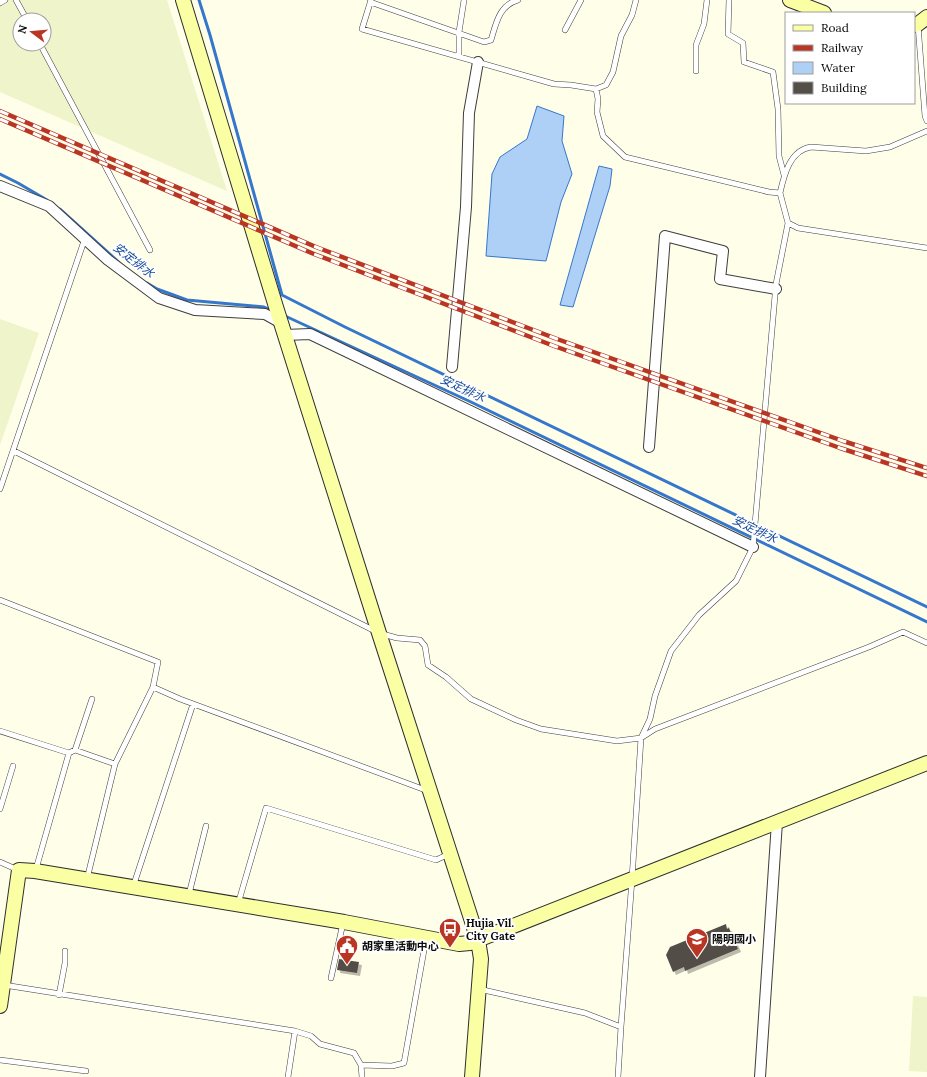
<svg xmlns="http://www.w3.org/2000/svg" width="927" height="1077" viewBox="0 0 927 1077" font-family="Lora,'Noto Sans TC',serif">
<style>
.farmland{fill:#f0f4ca;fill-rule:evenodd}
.water{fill:#aecff6;stroke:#3577cc}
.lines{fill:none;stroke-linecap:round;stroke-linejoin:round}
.stream{stroke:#3577cc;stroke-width:3}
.building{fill:#534e47;filter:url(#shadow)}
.lane-casing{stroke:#3e3e3e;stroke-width:6}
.street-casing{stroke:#3e3e3e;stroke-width:12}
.secondary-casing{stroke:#2d2d2d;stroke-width:16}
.lane{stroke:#fff;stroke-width:5}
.street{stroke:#fff;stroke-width:10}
.secondary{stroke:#faffa4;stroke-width:14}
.rail-casing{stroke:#ba3624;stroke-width:4.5}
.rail{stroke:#fff;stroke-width:3;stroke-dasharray:9;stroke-linecap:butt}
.labels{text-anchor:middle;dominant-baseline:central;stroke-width:4;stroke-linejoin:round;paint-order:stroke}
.poi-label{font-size:11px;font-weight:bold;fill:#0b0b0b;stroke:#fff;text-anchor:start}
.water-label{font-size:12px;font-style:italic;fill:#164b9b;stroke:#fff}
</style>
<defs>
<filter id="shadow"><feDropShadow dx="3" dy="3" stdDeviation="0" flood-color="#0004"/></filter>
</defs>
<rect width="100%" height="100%" fill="#fffee9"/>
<path class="farmland" d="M0,0H167L227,191L0,92ZM20,20H44V44H20Z
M0,319L39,333L0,445Z
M913,996L927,997V1072L909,1071Z"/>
<path class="water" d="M537,106L564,116L562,141L572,174L561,202L546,261L486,256L492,174L500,157L527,139Z
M599,166L612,169L610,186L573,307L560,305Z"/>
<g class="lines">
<path class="stream" d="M199,0L210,35L282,295L345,327L927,607
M0,174L18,183L47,200
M60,209L123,266
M147,283L157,289L187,300L264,307L273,311
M283,315L471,402L927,622"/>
</g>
<path class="building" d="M726,924L727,929L729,928L738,949L685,971L684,967L673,972L666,955L670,947Z
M339,959L359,962L357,973L337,970Z"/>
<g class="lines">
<g class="lane-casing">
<path id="lane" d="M16,0L27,20
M371,0L362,29L554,84L571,85L596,89L606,85L613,72L621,36L632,15L636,0
M729,0L728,34L743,43L744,62L773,72L778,109L779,156L784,175
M370,2L484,42L491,40C496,24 499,5 518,0
M0,3L5,0
M918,25L925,116L927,121
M565,30L581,0
M40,44L150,250
M459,57V32L464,0
M696,71V45L704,24L707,0
M596,89L598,99L597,112L603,136L625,157L769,192L780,193L788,223L798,228L927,248
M780,193C784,175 790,150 811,147L866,151L890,147L927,131
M14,451L379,633L397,638L420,640L425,646L428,665L446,677L471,699L516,720L541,729L617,741L641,738L650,719L655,696L671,651L699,615L736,581L753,547L776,284L788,223
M0,489L85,238
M0,600L158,662L153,687L180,699L428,791
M0,731L69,753L75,750L115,764
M75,750L92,699
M0,809L13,766
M0,862L18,870
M36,869L69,753
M87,879L115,764L153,687
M133,887L193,704
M189,894L206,826
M238,904L266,808L436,860L449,854
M331,978L343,923
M4,985L295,1031L311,1036L320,1044L354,1053L361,1065L362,1077
M479,989L585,1013L621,1027L618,1077
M59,995L65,963V951
M621,1027L632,879L641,738L655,729L869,647L903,632L927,643
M0,1060L86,1071
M361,1065L392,1066L404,1063L426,939
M288,1077L295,1031"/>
</g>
<g class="street-casing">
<path id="street" d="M0,186L49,206L108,260L159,298L195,310L265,314L281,323
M285,335L310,334L753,547
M452,367L466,207L469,113L478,62
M649,447L665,236L723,251L720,279L776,289
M760,1077L777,822"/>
</g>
<g class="secondary-casing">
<path id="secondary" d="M183,0L276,307L379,633L478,940L481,959L472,1077
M790,0L824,13
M914,25L918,24L927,17
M0,1006L19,870L35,871L344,922L459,944L470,943L927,763"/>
</g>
<use href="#lane" class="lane"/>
<use href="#street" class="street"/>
<use href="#secondary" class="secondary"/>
<g class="rail-casing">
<path id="rail" d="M0,111L316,247L557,339L843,441L927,468
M0,119L314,254L554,346L840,448L927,476"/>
</g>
<use href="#rail" class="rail"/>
</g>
<defs>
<g id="bus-pin" transform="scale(1.15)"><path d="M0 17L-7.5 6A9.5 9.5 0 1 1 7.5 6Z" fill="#ba3624" stroke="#fff"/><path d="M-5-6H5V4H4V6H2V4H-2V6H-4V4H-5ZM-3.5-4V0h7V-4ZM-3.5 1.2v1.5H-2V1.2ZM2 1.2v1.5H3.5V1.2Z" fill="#fff"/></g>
<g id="school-pin" transform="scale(1.15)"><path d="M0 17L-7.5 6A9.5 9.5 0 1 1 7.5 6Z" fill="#ba3624" stroke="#fff"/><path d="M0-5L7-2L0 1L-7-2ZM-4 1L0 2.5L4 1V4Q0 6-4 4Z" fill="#fff"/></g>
<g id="civic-pin" transform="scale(1.15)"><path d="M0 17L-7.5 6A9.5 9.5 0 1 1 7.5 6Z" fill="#ba3624" stroke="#fff"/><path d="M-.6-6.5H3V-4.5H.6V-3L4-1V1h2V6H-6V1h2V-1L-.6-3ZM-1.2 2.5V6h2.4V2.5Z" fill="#fff"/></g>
</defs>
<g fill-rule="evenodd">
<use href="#bus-pin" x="450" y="929"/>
<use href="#school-pin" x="697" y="939"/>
<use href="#civic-pin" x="347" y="946"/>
</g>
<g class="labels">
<g class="poi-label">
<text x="466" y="923">Hujia Vil.<tspan x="466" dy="13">City Gate</tspan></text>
<text x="712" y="939">陽明國小</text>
<text x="362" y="946">胡家里活動中心</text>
</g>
<g class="water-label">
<text transform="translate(134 260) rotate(38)">安定排水</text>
<text transform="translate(463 388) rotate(25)">安定排水</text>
<text transform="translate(755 529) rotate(26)">安定排水</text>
</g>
</g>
<rect x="785" y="12" width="130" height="92" fill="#ffffff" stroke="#9d9d9d"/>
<rect x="793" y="25" width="20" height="6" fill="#faffa4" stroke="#9d9d9d"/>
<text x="821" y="32" font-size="12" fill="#0b0b0b">Road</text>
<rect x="793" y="45" width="20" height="6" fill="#ba3624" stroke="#9d9d9d"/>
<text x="821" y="52" font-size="12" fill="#0b0b0b">Railway</text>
<rect x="793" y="62" width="20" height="12" fill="#aecff6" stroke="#9d9d9d"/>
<text x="821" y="72" font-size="12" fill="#0b0b0b">Water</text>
<rect x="793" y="82" width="20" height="12" fill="#534e47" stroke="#9d9d9d"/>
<text x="821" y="92" font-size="12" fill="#0b0b0b">Building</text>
<g transform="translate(32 32) rotate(286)"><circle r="19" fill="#ffffff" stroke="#9d9d9d"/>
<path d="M0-3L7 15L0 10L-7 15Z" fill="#ba3624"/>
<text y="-6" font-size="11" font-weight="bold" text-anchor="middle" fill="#0b0b0b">N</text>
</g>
</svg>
